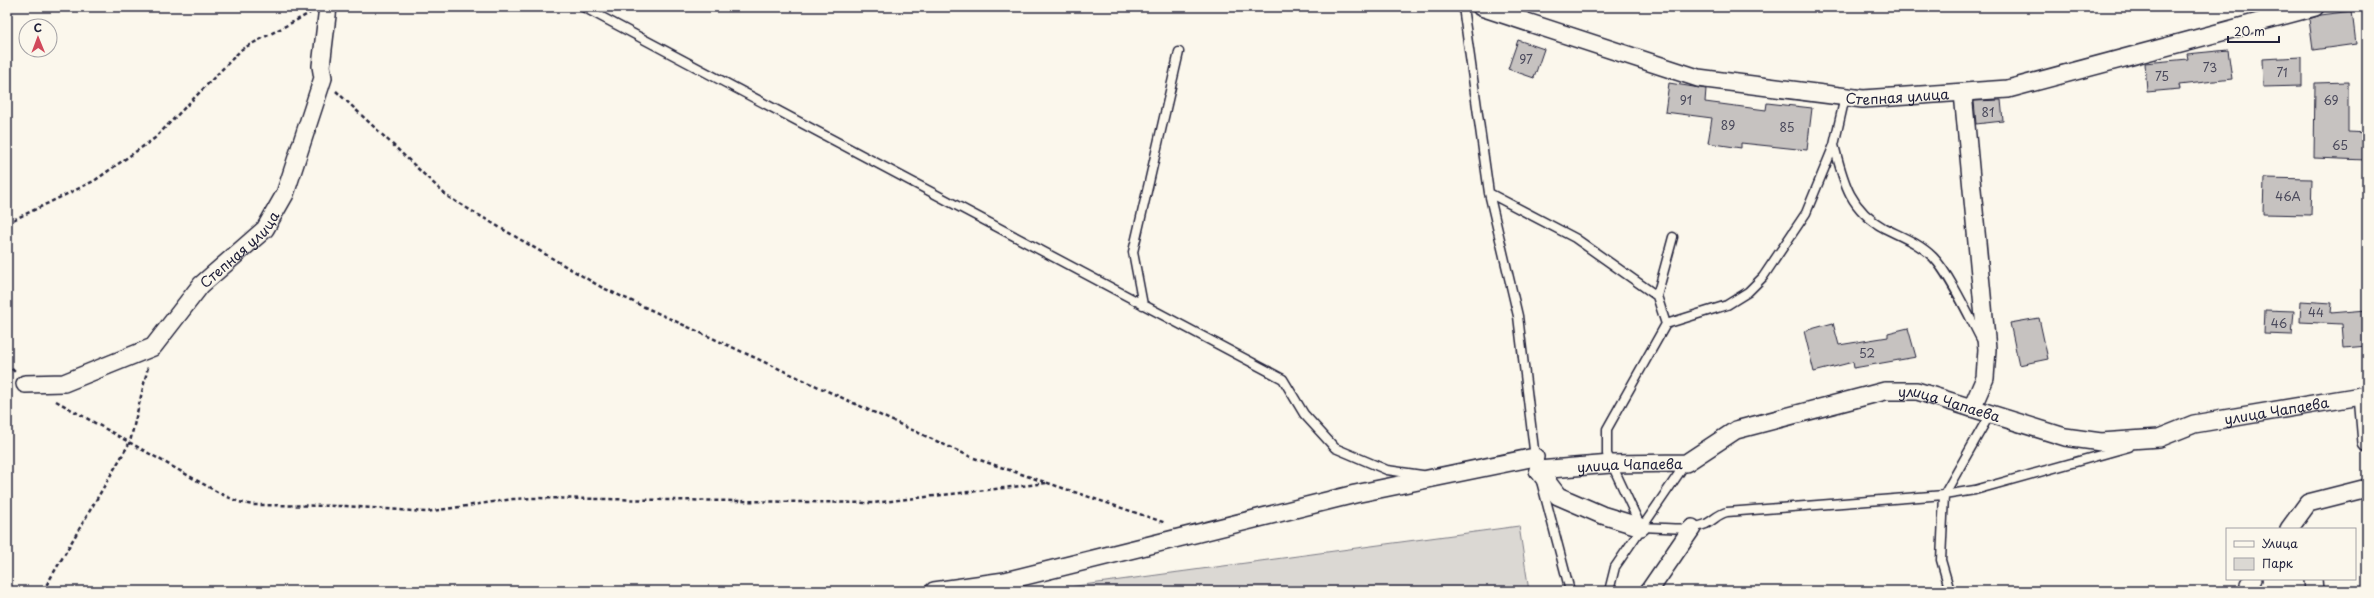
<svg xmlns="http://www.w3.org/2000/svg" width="2374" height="598" viewBox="0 0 2374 598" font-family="'Playpen Sans',sans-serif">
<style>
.green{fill:#dbd8d3;stroke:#7e7d87}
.building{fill:#c6c2c0;stroke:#22223b}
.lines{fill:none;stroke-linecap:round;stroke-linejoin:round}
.lane-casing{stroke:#22223b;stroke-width:11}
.street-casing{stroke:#22223b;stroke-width:20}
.path{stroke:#22223b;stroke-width:2.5;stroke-dasharray:4 3;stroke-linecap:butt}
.lane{stroke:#fbf7ec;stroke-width:8}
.street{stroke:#fbf7ec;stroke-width:17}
.labels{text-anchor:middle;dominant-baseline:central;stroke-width:3;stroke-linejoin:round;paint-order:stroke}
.number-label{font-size:12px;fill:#4b4a5c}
.street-label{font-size:14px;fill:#22223b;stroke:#fbf7ec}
</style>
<rect width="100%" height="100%" fill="#fbf7ec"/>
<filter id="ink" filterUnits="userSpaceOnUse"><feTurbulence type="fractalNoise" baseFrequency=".025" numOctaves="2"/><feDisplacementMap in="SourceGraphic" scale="8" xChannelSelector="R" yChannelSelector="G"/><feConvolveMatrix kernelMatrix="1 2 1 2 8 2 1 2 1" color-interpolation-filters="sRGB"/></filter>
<g filter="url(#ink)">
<path class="green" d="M1519,526L1529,591H1039Z"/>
<path class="building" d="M2352,11L2356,44L2313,50L2309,19L2321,15Z
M1518,40L1544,49L1534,78L1508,69Z
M2228,50L2232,79L2179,85L2180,89L2147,92L2145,63L2188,59L2187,54Z
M2302,57V86L2263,87L2262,59Z
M2348,82V132L2367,133L2366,160L2314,158L2315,83Z
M1669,83L1706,89L1705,102L1766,110L1767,103L1812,108L1807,150L1741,143V148L1708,143L1712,118L1665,112Z
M2001,100L2003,121L1976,124L1974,101Z
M2264,178L2312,179L2311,215L2263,214Z
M2301,301L2332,303L2331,313L2367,310V346L2344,348L2342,324L2300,322Z
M2265,310L2294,311L2292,335L2264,334Z
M2039,318L2048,359L2019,365L2010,323Z
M1833,323L1839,345L1888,337V333L1908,328L1916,357L1854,368L1853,362L1814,372L1804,331Z"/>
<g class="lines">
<g class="lane-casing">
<path id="lane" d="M583,7L1283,379L1304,414L1335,448L1387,470L1422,475
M1463,7L1489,193L1518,316L1535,458
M1834,145C1843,180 1849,209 1884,228C1902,237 1919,243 1933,257C1949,273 1970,318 1981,339
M1489,193L1575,238L1657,296
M1673,237L1657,296L1666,324L1607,429V454L1641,527C1661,527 1687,532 1706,524C1714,520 1718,514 1727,512L1944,495L1975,490L2129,447
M1143,305L1133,252L1179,52
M1666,324L1727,305L1748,292L1763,277L1806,213L1834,145L1845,97
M1541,481L1570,591
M1609,591L1615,567L1686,463
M1950,591L1941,560L1944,495L1990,414"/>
</g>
<g class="street-casing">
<g id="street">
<path id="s1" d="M1481,7L1698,78L1863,99L2008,89L2315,7"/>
<path d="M1963,93L1987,349L1985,378L1972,408"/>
<path id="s2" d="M25,384L64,383L153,347L201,285L265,229L285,194L323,78L321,66L328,7"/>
<path d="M2363,396L2367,443"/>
<path id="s3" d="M1538,470L1611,464L1686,463L1736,430L1885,391H1917L2065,437L2101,442L2159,438L2194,424L2367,395"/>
<path d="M1538,470L1558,496L1602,515L1641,527"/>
<path d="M2289,529L2308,503L2367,488"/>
<path d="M2313,579L2314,591"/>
<path d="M934,591L1005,581L1355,494L1535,457"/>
<path d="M1649,591L1692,528"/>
<path d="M2249,591V585L2253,579"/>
</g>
</g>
<path class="path" d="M336,91L448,197L601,287L971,457L1166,523
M7,223L94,181L155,138L242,49L310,13
M7,364L15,372
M56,401L221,494L239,502L253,505L346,506L426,512L513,499L533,498L873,503L1047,483
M43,591L130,442L148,367"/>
<use href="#lane" class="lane"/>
<use href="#street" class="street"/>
</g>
</g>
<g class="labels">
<g class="number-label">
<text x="1526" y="59">97</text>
<text x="2210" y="67">73</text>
<text x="2282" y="72">71</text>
<text x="2162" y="76">75</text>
<text x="1686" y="100">91</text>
<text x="2331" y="100">69</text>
<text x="1988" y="112">81</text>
<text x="1728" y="125">89</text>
<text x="1787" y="127">85</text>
<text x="2340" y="145">65</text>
<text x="2288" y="196">46А</text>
<text x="2316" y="312">44</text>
<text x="2279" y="323">46</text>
<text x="1867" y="353">52</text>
</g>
<g class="street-label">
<text stroke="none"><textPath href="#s1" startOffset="429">Степная улица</textPath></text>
<text stroke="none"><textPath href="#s2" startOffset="266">Степная улица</textPath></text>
<text stroke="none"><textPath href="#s3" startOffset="428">улица Чапаева</textPath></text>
<text stroke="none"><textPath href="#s3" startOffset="765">улица Чапаева</textPath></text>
<text stroke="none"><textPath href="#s3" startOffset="92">улица Чапаева</textPath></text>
</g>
</g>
<rect width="2374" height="598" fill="none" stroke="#fbf7ec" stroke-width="24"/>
<rect x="12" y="12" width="2350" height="574" fill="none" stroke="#22223b" stroke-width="1.5" filter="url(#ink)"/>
<rect x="2226" y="528" width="130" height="52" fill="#fbf7ec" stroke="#a4a2a5"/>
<rect x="2234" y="541" width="20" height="6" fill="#fbf7ec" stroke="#a4a2a5"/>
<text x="2262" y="548" font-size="12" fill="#22223b">Улица</text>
<rect x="2234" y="558" width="20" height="12" fill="#dbd8d3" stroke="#a4a2a5"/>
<text x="2262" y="568" font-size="12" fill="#22223b">Парк</text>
<g transform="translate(38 38) rotate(359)"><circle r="19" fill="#fbf7ec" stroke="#a4a2a5"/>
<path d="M0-3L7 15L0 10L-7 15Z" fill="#d1495b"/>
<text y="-6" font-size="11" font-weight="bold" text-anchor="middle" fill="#22223b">С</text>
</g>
<path d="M2228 36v6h51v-6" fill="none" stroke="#22223b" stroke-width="2"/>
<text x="2234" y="36" font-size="12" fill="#22223b" stroke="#fbf7ec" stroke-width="3" paint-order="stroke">20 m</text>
</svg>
